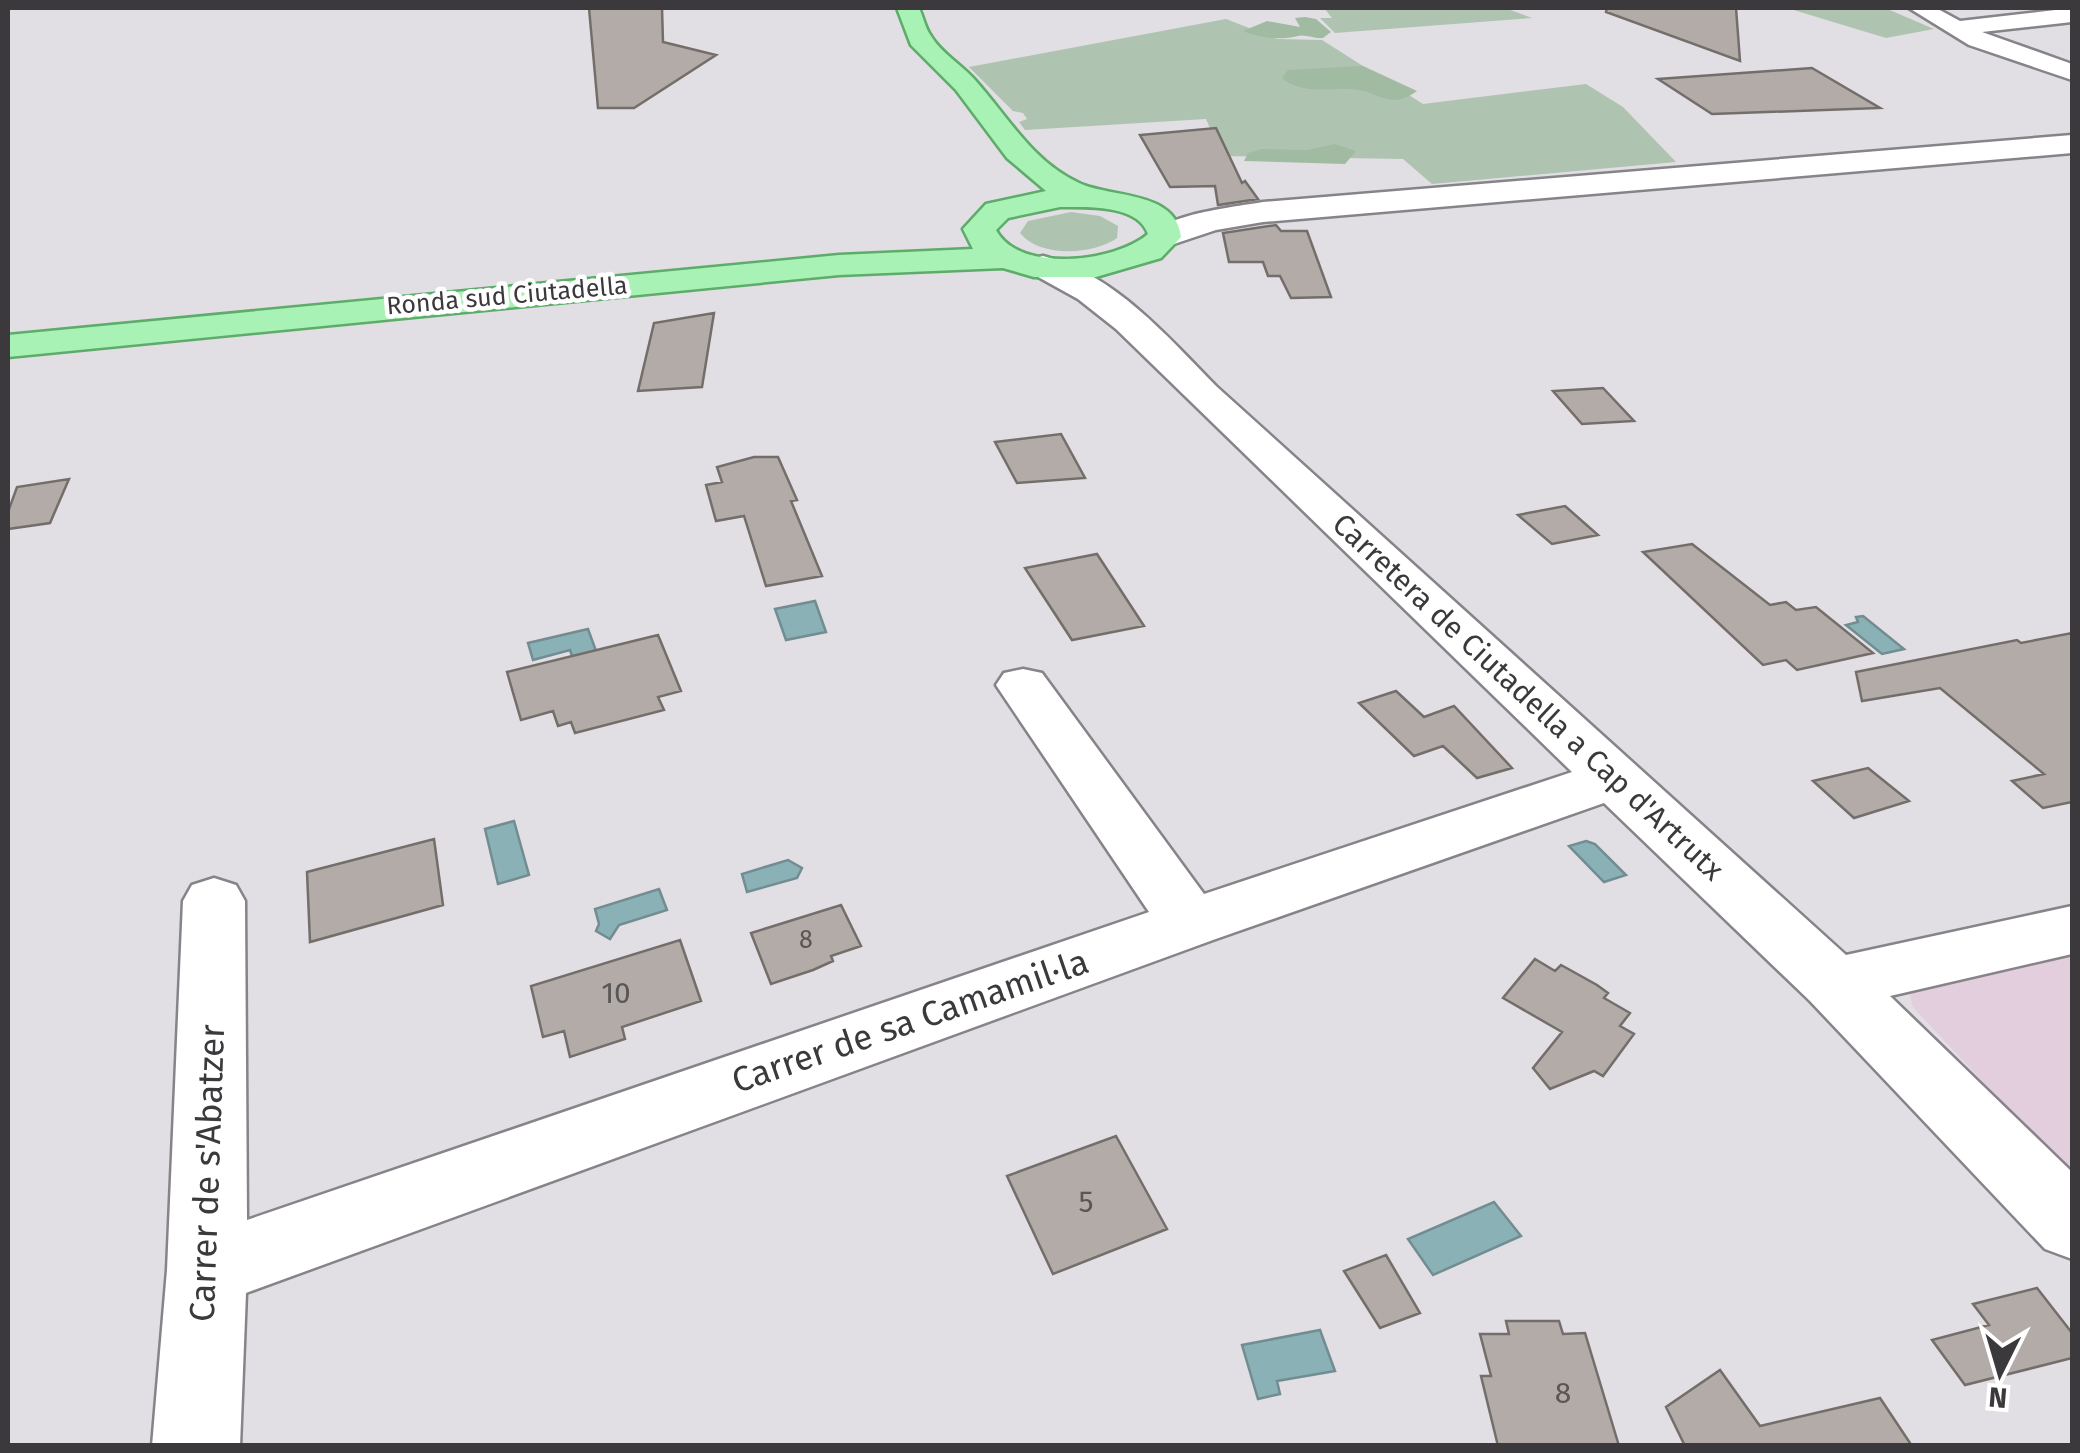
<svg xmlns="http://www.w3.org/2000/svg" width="2080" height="1453" viewBox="0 0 2080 1453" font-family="'Fira Sans',sans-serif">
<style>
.commercial{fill:#e3cedd}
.green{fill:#aec4b0}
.forest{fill:#a1baa2}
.water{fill:#8ab1b5;stroke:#728d91;stroke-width:2.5}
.building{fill:#b2aba8;stroke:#746e6b;stroke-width:2.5}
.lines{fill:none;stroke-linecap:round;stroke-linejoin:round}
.minor-casing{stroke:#868389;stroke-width:5}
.major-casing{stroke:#5dac6a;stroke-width:5}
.minor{fill:#fff;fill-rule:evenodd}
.major{fill:#a9f2b5;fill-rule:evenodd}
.labels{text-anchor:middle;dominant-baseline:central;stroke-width:9;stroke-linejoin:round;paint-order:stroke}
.far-street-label{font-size:25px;fill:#3b393c;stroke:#fff}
.number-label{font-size:25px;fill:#595657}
.street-label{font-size:30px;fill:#3b393c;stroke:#fff}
.near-number-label{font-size:30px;fill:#595657}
.near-street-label{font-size:35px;fill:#3b393c;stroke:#fff}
</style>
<rect width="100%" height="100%" fill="#e1dee4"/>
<path class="commercial" d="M2072,945V1177L1912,1006L1908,982Z"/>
<path class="green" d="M1324,8H1505L1532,18L1335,33L1320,18H1332Z
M1787,8H1885L1934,29L1886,38Z
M1226,19L1277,39L1322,40L1423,104L1586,84L1623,107L1676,162L1432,184L1403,159L1222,156L1206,119L1025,130L1019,122L1027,119L1023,113L1013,111L969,67Z
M1071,212L1100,216L1118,226L1117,238C1093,255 1040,258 1020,233L1028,221Z"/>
<path class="forest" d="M1305,17L1316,19L1331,32L1323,38C1314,39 1306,34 1298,36C1282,40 1262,39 1243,31L1267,21L1300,27L1295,18Z
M1363,66L1417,91C1391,110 1380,93 1358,90C1335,86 1301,96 1282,78L1288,70Z
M1335,144L1356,151L1345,164L1244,161L1248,153L1262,149L1308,150Z"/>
<path class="water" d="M815,601L826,632L786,640L775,609Z
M1863,616L1904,649L1882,654L1846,625L1858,622L1856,617Z
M588,629L599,659L575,665L570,650L533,660L528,643Z
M514,821L529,875L498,884L485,829Z
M1586,841L1595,844L1626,875L1604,882L1569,846Z
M788,860L802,868L797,878L747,892L742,874Z
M659,889L667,910L619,925L610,939L596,931L599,924L595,909Z
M1494,1202L1521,1236L1433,1275L1408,1239Z
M1320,1330L1335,1371L1277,1381L1280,1394L1258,1399L1242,1345Z"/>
<path class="building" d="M589,8H662L663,42L716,55L634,108H598Z
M1607,8H1736L1740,61L1606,12Z
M1812,68L1880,108L1712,114L1658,79Z
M1216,128L1242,183L1245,181L1258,199L1218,205L1215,186L1170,187L1140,135Z
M1276,225L1281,231H1307L1331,297L1291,298L1280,276H1268L1263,262H1229L1223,233Z
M714,313L702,387L638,391L654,323Z
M1603,388L1634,421L1582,424L1553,391Z
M1061,434L1085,478L1017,483L995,442Z
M754,457H778L797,500L791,501L822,576L766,586L744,516L716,521L706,485L722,482L717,467Z
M69,479L50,523L8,529V512L17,487Z
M1565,506L1598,535L1552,544L1518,515Z
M1692,544L1770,605L1786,602L1796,610L1816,607L1873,653L1797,670L1786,660L1763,665L1643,552Z
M1097,554L1144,626L1072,640L1025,568Z
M2072,633V802L2043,808L2012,781L2044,774L1940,688L1862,701L1856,672L2017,640L2021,643Z
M658,635L681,691L658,697L664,710L575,733L571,722L558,726L553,711L521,720L507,672Z
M1396,691L1424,717L1454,706L1512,768L1477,778L1443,746L1414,756L1359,703Z
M1868,768L1909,801L1854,818L1813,781Z
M434,839L443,905L310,942L307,872Z
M841,905L861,946L831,956L833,961L813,970L771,984L751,933Z
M680,940L701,1001L622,1027L625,1039L570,1057L564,1031L543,1037L531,986Z
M1535,959L1555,971L1561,965L1597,985L1608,993L1604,998L1630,1013L1620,1026L1634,1034L1603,1076L1594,1071L1550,1089L1533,1068L1562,1032L1503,998Z
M1116,1136L1167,1229L1053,1274L1007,1176Z
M1386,1255L1420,1313L1380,1328L1344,1271Z
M2037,1288L2072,1333V1358L1965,1385L1932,1340L1989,1325L1973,1304Z
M1506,1321H1559L1563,1334L1585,1333L1619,1446H1498L1481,1376H1491L1480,1334H1509Z
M1720,1370L1760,1426L1880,1398L1912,1446H1685L1666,1407Z"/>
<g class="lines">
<g class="minor-casing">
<path id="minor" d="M1909,8H1936L1960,21L2072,8V22L1982,32L2072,64V80L1969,45Z
M2072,135V153L1263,222L1216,230L1165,247L1153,244L1149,237C1164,214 1235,207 1263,202Z
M1043,256C1113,273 1167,336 1216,386L1846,955L2072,906V954L1890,996L2072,1172V1259L2045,1249L1810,1001L1604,803L1213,940L246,1293L240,1446H152L167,1270L183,901L192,885L214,878L236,885L245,901L247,1220L1149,912L996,685L1004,673L1023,669L1042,673L1204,894L1572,772L1116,329L1078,299L1031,273L1026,266L1031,259Z"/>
</g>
<g class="major-casing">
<path id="major" d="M897,8H919C923,16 925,28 931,36C941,53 962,65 975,80C1009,118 1032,161 1079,183C1110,198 1176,190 1181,237L1161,258L1096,277H1034L1003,268L839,275L8,357V335L839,255L973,249L963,229L986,204L1046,191L1007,158L956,90L911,45ZM1060,207C1086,207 1138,204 1148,234C1116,262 1019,274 996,230L1008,218Z"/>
</g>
<use href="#minor" class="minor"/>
<use href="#major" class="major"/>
</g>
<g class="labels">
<g class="far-street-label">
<text transform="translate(507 296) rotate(-5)">Ronda sud Ciutadella</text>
</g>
<g class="number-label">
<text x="806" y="940">8</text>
</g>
<g class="street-label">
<text transform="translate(1528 697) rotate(43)">Carretera de Ciutadella a Cap d'Artrutx</text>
</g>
<g class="near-number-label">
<text x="616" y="993">10</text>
<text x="1086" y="1202">5</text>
<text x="1563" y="1393">8</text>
</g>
<g class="near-street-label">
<text transform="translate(910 1021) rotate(-19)">Carrer de sa Camamil·la</text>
<text transform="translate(207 1173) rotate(-88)">Carrer de s'Abatzer</text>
</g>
</g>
<rect width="2080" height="1453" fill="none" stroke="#3b393c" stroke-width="20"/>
<g transform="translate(2000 1373) rotate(185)" stroke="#ffffff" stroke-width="8" paint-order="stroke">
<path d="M0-8L18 38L0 25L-18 38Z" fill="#3b393c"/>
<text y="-15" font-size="28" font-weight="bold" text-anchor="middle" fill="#3b393c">N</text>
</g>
</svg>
